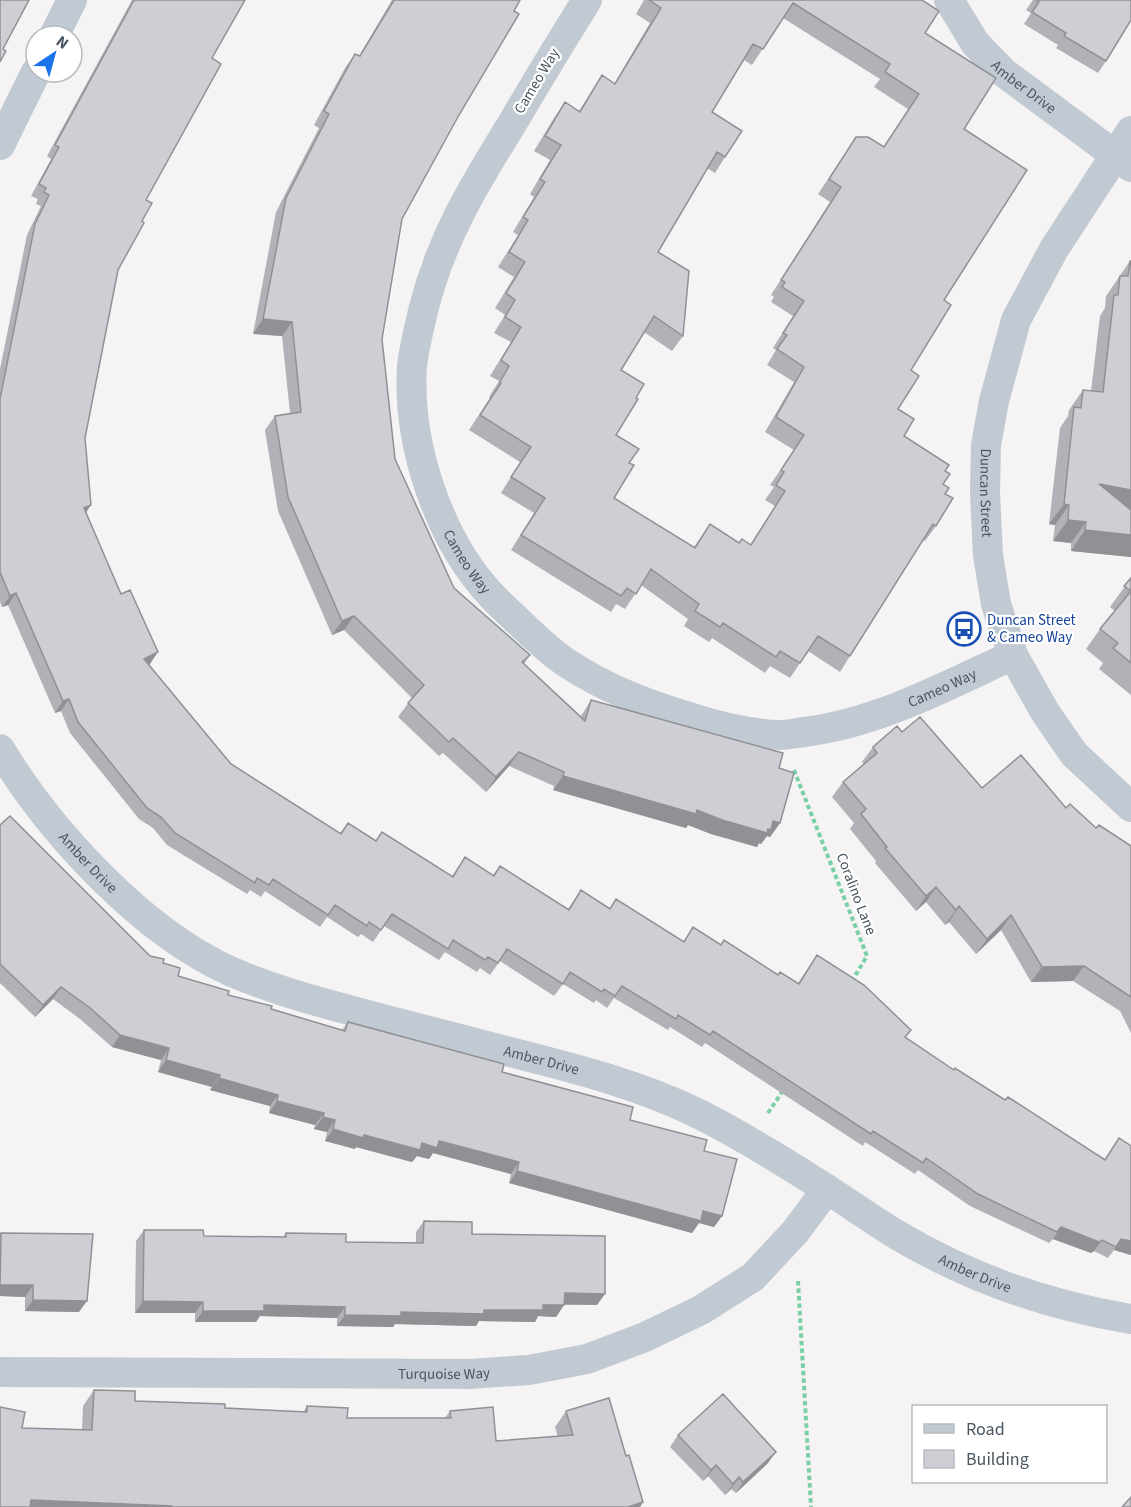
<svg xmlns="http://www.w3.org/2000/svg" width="1131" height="1507" viewBox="0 0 1131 1507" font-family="'Source Sans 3',sans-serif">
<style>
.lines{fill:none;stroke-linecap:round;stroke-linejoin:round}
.path{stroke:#7ad0a6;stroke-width:4;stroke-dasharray:4.5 3;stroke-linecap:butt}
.minor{stroke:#c1cad2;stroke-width:30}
.wall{fill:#b0b2b7;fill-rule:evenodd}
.shaded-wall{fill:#909195}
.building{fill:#cdcfd5;stroke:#909195;stroke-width:1.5;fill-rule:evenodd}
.labels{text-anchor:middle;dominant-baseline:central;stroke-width:4.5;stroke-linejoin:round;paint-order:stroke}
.street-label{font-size:15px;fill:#4a5661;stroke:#fff}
.transit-label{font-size:15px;fill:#164399;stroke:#fff;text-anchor:start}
</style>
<rect width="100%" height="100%" fill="#f5f3f3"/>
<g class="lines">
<path class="path" d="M794,770L867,956L852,981
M768,1113L784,1089
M798,1281L811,1507"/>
<g class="minor">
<path id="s1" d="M587,0C562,40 537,81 513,122C474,185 441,238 423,311C419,329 414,348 412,366C407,443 438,538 491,595C501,606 512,615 522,625C537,639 553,655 570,665C605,688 643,703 683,715C714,725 746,734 780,735C788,735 796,733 804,732C878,723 946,686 1013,655"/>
<path id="s2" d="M949,0L975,43L1003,72L1131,167"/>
<path d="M54,36L72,0"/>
<path id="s3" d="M1131,131L1054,249L1016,320L994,401L986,445L985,492L988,555L996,604L1013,655L1045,712L1074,754L1131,807"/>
<path d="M0,145L36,72"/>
<path id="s4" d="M0,749C50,832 142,932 232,972C279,992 326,1004 375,1017C421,1029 467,1041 514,1053C577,1069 640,1085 699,1114C743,1136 786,1163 828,1190C852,1205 875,1222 899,1236C970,1278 1050,1306 1131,1319"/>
<path id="s5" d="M0,1372L469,1374L529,1370L587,1359L645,1337L701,1310L753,1277L795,1232L827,1189"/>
</g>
</g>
<path class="wall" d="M132,0H245L212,58L146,200L142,221L118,270L85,438L86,513L150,664L149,665L231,764L340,833L348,823L376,841L452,876L465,857L493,875L500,866L568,909L581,890L610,908L616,899L683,942L693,927L721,945L778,975L798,983L817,955L905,1038L954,1070L1105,1159L1119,1138L1131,1146V1255L1114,1250L1108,1258L1094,1251L1091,1253L1053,1239L1049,1243L970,1206L918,1170L915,1174L865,1142L863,1146L705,1043L702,1047L670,1027L668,1030L614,998L607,1008L596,1000L594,1003L563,984L554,996L500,961L490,975L480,968L477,972L445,952L439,960L384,926L373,942L361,934L358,937L327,917L320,927L265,891L261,897L250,890L247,894L167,845L153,828L139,819L70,733L61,711L55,713L8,605L2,607L0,602V369L27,235L41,206L36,204L38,199L31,196L51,159L47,156Z
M392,0H520L459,115L402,219L382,339L395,459L454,588L530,655L524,664L581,716L591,700L779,768L780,823L770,837L767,836L761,844L759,843L757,847L711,834L688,825L686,828L553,790L554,786L509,766L486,792L443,753L439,756L398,717L412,698L344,630L332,635L278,511L265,430L275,416L290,413L282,336L253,334L276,212L319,128L314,125L345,68L355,54L359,56Z
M644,0H922L925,33L964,129L944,300L911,370L898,409L904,436L945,471L943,484L945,494L936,526L925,541L923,540L850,656L840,672L808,651L790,678L770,666L765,673L712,638L709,642L684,626L688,619L641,585L625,609L616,604L611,612L511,550L534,513L501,493L520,462L469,430L490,398L489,397L499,381L490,376L511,342L494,333L505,315L495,308L514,277L498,267L518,235L513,232L534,197L530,194L550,160L534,151L554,118L565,102L579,111L602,75L614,84L650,23L636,14ZM783,18L880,79L874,87L908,109L884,147L856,137L818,194L830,202L771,295L774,297L771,302L793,316L773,348L776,350L767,365L794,382L765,432L794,450L770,485L774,487L765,500L775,506L750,545L739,543L710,524L694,547L614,498L629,463L616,435L636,398L621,370L644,332L672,351L683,336L658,252L707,168L715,173L725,157L712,112L744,60L752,65Z
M1033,0H1131L1106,61L1098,73L1056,48L1058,45L1024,24L1031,13L1026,10Z
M1130,261L1131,557L1071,551V543L1053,541L1055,525L1049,524L1060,428L1068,416L1069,410L1083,390L1091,391L1100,316L1105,308L1106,296Z
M1131,578V695L1099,669L1103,663L1086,649L1100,629L1115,611L1110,607Z
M902,732L982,788L1066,808L1096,828L1131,846V1033L1120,1011L1073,981L1031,982L1001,930L976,954L949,922L945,925L926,902L916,911L875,863L876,861L850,829L854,823L832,797L843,782L864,764L862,762L873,747Z
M0,825L150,956L163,963L178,976L228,995L342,1030L348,1022L502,1072L630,1120L704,1151L722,1216L714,1227L699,1223L692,1233L509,1183L511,1174L433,1153L429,1159L417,1156L412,1162L356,1147L355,1149L325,1141L327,1132L314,1129L315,1125L269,1113L270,1106L210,1090L212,1087L158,1072L161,1060L112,1047L80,1019L53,999L35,1017L0,983Z
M424,1221L472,1234L597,1305H564L556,1317L538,1316L535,1322L479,1321L476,1326L395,1324L393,1327L337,1326V1318L260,1316L256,1322H195V1313H135L136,1241L144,1230L204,1236L283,1237L286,1233L346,1242L416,1243V1232Z
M1,1233L79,1312L25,1311V1297L0,1296V1234Z
M94,1390L135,1401L225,1408L303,1412L307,1406L347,1418H445L450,1411L496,1441L558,1437L555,1427L566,1411L626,1456L643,1502L640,1507H0L22,1428L82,1430L83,1406Z
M678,1435L768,1463L736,1493L731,1489L725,1495L708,1476L703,1481L670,1447Z"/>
<path class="shaded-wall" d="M263,319L292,322L282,336L253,334Z
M1099,484L1131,490V513Z
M1064,504L1069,505L1055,525L1049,524Z
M91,505L83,517L84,508Z
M1068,520L1086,522L1071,543L1053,541Z
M1085,530L1131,535V557L1071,551Z
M16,593L8,605L2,607L10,596Z
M354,616L344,630L332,635L342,621Z
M158,652L150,664L136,670L144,659Z
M69,699L61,711L55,713L63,701Z
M519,752L509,766L486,792L496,777Z
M563,776L697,810L773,821L780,823L770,837L767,836L761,844L759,843L757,847L711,834L688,825L686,828L553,790Z
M936,887L926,902L916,911L926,896Z
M959,906L949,922L945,925L956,910Z
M1011,915L1001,930L976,954L987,939Z
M1084,966L1073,981L1031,982L1042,967Z
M61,987L53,999L35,1017L43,1005Z
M120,1035L169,1048L161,1060L112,1047Z
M166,1060L220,1075L212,1087L158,1072Z
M219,1078L278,1095L270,1106L210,1090Z
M277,1101L324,1113L315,1125L269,1113Z
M323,1117L335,1120L327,1132L314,1129Z
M333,1129L422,1143L439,1141L519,1162L511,1174L433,1153L429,1159L417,1156L412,1162L356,1147L355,1149L325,1141Z
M517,1171L703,1211L722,1216L714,1227L699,1223L692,1233L509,1183Z
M1061,1227L1102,1240L1094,1251L1091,1253L1053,1239Z
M1121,1239L1131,1241V1255L1114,1250Z
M0,1285H33L25,1297L0,1296Z
M565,1293L605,1294L597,1305L557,1304Z
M33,1300L87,1301L79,1312L25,1311Z
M143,1301L203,1302L195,1313H135Z
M264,1305L345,1307L337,1318L260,1316L256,1322H195L203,1311Z
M543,1305H564L556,1317L538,1316L535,1322L479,1321L476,1326L395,1324L393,1327L337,1326L345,1315L484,1310Z
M776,1452L768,1463L736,1493L743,1482Z
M716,1465L708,1476L703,1481L711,1470Z
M739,1477L731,1489L725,1495L733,1484Z
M31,1500L172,1506L171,1507H26Z
M643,1502L640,1507H628Z"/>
<path class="building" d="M0,0H29L3,49L6,51L0,62Z
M134,0H245L212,58L221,64L146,200L152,203L142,221L144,223L118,270L85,438L91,505L84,508L121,594L130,590L158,652L144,659L231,764L341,834L348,823L376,841L382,832L453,877L465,857L494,876L500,866L569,910L581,890L610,909L616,899L684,942L693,927L721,945L724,940L778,975L780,972L799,984L817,955L864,985L911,1030L905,1037L954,1070L955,1068L1005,1100L1008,1097L1105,1160L1119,1138L1131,1146V1241L1121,1239L1116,1247L1102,1240L1099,1242L1061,1227L1057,1232L978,1194L926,1158L923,1163L873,1131L871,1134L713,1031L710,1035L678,1015L676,1019L622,986L615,996L604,989L602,992L570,972L563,984L507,949L498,963L488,957L485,960L453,940L448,949L392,914L381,930L369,922L367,926L335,905L328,915L273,879L269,885L257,878L255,883L175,833L161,817L147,808L78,722L69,699L63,701L16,593L10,596L0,572V399L35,224L49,195L44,192L46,188L39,184L59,147L55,145Z
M394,0H520L514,11L519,14L459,115L402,219L382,339L395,459L454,588L530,655L522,662L585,721L591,700L783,753L779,768L794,773L780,823L773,821L771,830L768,829L767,833L722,820L697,810L696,814L563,776L564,772L519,752L496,777L453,738L449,742L408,703L424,685L354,616L342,621L288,497L275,416L301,412L292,322L263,319L286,198L329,114L324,111L355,54L360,56Z
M649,0H922L939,11L925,33L996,78L964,129L1027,170L944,300L951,305L911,370L919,376L898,409L914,419L904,436L949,465L945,471L950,474L943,484L949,488L945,494L953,498L936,526L933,524L850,656L818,636L800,663L780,651L776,657L723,623L720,627L695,611L699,604L651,569L636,594L627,588L621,596L521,535L545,498L511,477L531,447L480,415L501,383L500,382L509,366L501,360L521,327L505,317L515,300L506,293L525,262L509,252L528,220L523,217L545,182L540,179L561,145L545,136L565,102L580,112L602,75L615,84L661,8ZM793,3L890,64L885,72L919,94L884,147L868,137H856L829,179L841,187L781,280L785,282L782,287L804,301L783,333L787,335L777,349L804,367L776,417L804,435L781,470L784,472L776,485L785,491L751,545L742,539L739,543L710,524L695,548L614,498L634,465L629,463L639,449L616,435L638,399L636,398L644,384L621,370L654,316L683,336L689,271L658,252L717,152L725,157L742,131L712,112L753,44L763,49Z
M1036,0H1131V20L1106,61L1064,36L1066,33L1032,12L1039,2Z
M1130,261H1131V490L1099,484L1131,510V535L1085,530L1086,522L1068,520L1069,505L1064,504L1074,407L1081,408L1083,390L1103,392L1114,295H1118L1120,276H1128Z
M1131,578V591L1124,586Z
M1131,591V663L1113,648L1118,643L1100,629Z
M920,717L982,788L1021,755L1066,808L1070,804L1096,828L1099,825L1131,846V997L1084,966L1042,967L1011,915L987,939L959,906L956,910L936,887L926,896L885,848L887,847L861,814L866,809L843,782L877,753L873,747L897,726L902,732Z
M10,816L150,956L164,959L163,963L180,968L178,976L229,991L228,995L272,1006L271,1009L345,1031L348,1022L504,1064L502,1072L633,1107L630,1120L707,1140L704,1151L737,1159L722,1216L703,1211L701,1221L517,1171L519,1162L439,1141L437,1148L422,1143L420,1150L364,1135L363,1138L333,1129L335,1120L323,1117L324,1113L277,1101L278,1095L219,1078L220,1075L166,1060L169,1048L120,1035L89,1007L61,987L43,1005L0,964V825Z
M424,1221L472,1222V1234L605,1236V1294L565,1293L564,1305H543V1310H484V1314L401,1312V1316L345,1315V1307L264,1305V1311H203V1302L143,1301L144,1230H203L204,1236L286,1237V1233L346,1234V1242L423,1243Z
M1,1233L93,1234L87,1301L33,1300V1285H0Z
M94,1390L135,1391V1401L225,1404V1408L307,1412V1406L348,1408L347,1418H451L450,1411L493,1407L496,1441L573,1435L566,1411L609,1398L626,1456L629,1455L643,1502L628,1507H172V1506L31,1500L30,1507H0V1407L25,1412L22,1428L92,1430Z
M723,1394L776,1452L743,1482L739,1477L733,1484L716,1465L711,1470L678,1435Z
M1131,1497V1507H1122Z"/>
<defs>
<g id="bus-ring" transform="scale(1.725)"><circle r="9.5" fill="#fff" stroke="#1a4fb4" stroke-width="1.5"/><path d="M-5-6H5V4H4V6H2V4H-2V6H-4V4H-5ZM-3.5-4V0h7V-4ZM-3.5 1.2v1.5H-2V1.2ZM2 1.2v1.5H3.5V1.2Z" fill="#1a4fb4"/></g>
</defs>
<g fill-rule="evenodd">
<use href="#bus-ring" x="964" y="629"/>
</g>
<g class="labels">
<g class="street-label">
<text transform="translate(537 81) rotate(-59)">Cameo Way</text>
<text stroke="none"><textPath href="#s2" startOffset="116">Amber Drive</textPath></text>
<text stroke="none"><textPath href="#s3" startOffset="398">Duncan Street</textPath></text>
<text stroke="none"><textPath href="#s1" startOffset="616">Cameo Way</textPath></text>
<text stroke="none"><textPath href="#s1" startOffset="1156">Cameo Way</textPath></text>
<text stroke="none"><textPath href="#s4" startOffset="144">Amber Drive</textPath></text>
<text transform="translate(856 894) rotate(69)">Coralino Lane</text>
<text stroke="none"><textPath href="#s4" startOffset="648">Amber Drive</textPath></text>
<text stroke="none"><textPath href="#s4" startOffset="1134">Amber Drive</textPath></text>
<text stroke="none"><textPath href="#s5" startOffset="444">Turquoise Way</textPath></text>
</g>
<g class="transit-label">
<text x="987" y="620">Duncan Street<tspan x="987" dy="17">&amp; Cameo Way</tspan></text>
</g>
</g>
<rect x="912" y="1405" width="195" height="78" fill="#ffffff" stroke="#b7bbc0" stroke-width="1.5"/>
<rect x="924" y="1424" width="30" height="9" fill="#c1cad2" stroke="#b7bbc0" stroke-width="1.5"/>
<text x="966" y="1435" font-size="18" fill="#4a5661">Road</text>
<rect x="924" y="1450" width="30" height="18" fill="#cdcfd5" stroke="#b7bbc0" stroke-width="1.5"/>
<text x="966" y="1465" font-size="18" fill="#4a5661">Building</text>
<g transform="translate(54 54) rotate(36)"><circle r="28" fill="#ffffff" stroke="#b7bbc0" stroke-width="1.5"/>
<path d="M0-4.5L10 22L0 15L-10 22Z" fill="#1a73e8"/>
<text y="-9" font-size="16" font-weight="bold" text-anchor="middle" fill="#4a5661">N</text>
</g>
</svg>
